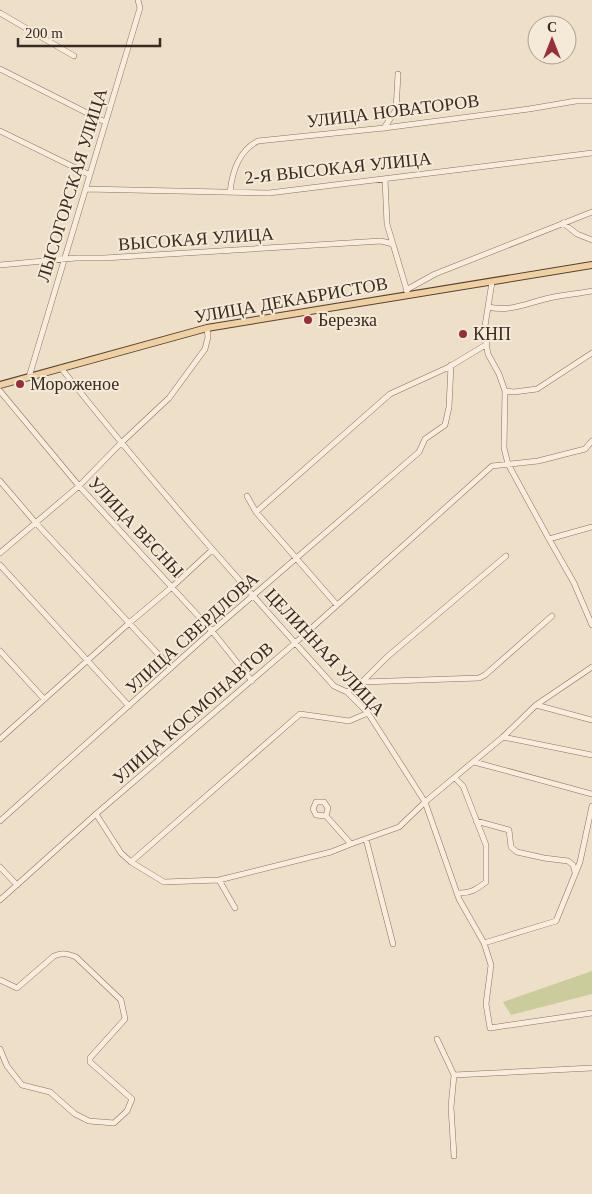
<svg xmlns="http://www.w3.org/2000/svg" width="592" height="1194" viewBox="0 0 592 1194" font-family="'Times New Roman',serif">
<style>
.green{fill:#cbcc9c}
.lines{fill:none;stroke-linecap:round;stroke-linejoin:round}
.minor-casing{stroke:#8a715d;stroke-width:6}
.major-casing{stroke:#584031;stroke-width:8}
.minor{stroke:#f8eddc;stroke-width:5}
.major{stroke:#efd0a2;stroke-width:6}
.poi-dot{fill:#972f39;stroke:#f5ead8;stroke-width:2}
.labels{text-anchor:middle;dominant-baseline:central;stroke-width:4;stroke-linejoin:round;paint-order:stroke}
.street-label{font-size:18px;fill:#3a2b21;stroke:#f5ead8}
.poi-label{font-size:18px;fill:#3a2b21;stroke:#f5ead8;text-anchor:start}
</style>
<rect width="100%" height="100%" fill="#eedfc8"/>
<path class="green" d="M592,971V994L511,1015L503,1002Z"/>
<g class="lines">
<g class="minor-casing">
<path id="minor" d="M0,13L74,56
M0,69L105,122
M384,128L396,110L398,74
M0,131L90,175
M385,179L387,224L407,291
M86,189L269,193L592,153
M230,192C232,173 239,150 258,141L384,128L529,109L576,101H592
M563,223L577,234L592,240
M0,265L76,258H104L381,241L393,244
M492,282L484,332L488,354L499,374L505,391L514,392L537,389L592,353
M406,290L435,274L592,212
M488,307C509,312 525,304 545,299C561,295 577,294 592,291
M61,368C148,478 240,582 334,686L347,692L368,713L425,802L459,899L484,943L491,965L486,1004L490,1028L592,1013
M29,377L140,8L138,0
M0,391L79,486L212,631L252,681
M505,391L504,448L508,464L549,539L592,527
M0,481L35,522L171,668
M247,496L256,512L337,605
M256,512L390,394L449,367L487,344
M549,539L574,583L592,625
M0,553L79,486L121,443L169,398L205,349L208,337L207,328
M0,565L129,706
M0,651L44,699
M362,682L479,678L485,675L552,616
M347,692L362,682L387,657L506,556
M536,705L592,720
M503,737L592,755
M0,739L128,624L172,587L212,550
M474,762L592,794
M455,778L463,786L486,845V882C477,889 470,894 457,893
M96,814L121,853L131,862L164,882L219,880L331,852L351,844L326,816L316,815L313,809L316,802H324L328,808L326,816
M0,821L212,631L419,452L425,439L445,425L449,407L451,365
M476,821L509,830L511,847L517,852L544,858L568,861L573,865L575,872
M366,839L393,944
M351,844L399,827L425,802L503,737L536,705L592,667
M131,862L300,714L349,721L368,713
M0,867L17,885
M219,880L235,908
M0,900L96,814L295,643L492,466L538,461L585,449L592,441
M484,943L556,921L580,862L592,806
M0,980L17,988L54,956C62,953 67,953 76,957L121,1000L125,1019L90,1058V1062L132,1099L127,1111L114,1123L89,1121L75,1114L50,1092L22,1085L7,1066L0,1049
M437,1039L454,1075L451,1107L454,1156
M454,1075L592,1068"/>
</g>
<g class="major-casing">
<path id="major" d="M0,385L207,328L592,265"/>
</g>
<use href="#minor" class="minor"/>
<use href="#major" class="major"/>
</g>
<g class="poi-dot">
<circle cx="308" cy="320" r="5"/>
<circle cx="463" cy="334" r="5"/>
<circle cx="20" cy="384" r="5"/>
</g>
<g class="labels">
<g class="street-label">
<text transform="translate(393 111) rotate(-7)">УЛИЦА НОВАТОРОВ</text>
<text transform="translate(338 168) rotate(-6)">2-Я ВЫСОКАЯ УЛИЦА</text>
<text transform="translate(72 185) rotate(-73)">ЛЫСОГОРСКАЯ УЛИЦА</text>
<text transform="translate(196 239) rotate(-4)">ВЫСОКАЯ УЛИЦА</text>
<text transform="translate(291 300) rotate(-10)">УЛИЦА ДЕКАБРИСТОВ</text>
<text transform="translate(136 527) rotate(47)">УЛИЦА ВЕСНЫ</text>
<text transform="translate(192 633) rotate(-42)">УЛИЦА СВЕРДЛОВА</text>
<text transform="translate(325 652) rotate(47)">ЦЕЛИННАЯ УЛИЦА</text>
<text transform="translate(193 713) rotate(-41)">УЛИЦА КОСМОНАВТОВ</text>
</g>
<g class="poi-label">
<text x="318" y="320">Березка</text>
<text x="473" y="334">КНП</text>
<text x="30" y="384">Мороженое</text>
</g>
</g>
<g transform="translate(552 40)"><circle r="24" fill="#f5ead8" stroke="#aa9e8f"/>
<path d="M0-4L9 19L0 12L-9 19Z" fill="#972f39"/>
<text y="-8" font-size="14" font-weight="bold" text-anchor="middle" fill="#3a2b21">С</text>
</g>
<path d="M18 38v8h142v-8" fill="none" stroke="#3a2b21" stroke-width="2.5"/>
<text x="25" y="38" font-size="15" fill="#3a2b21" stroke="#f5ead8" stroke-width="4" paint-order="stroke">200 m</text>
</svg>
